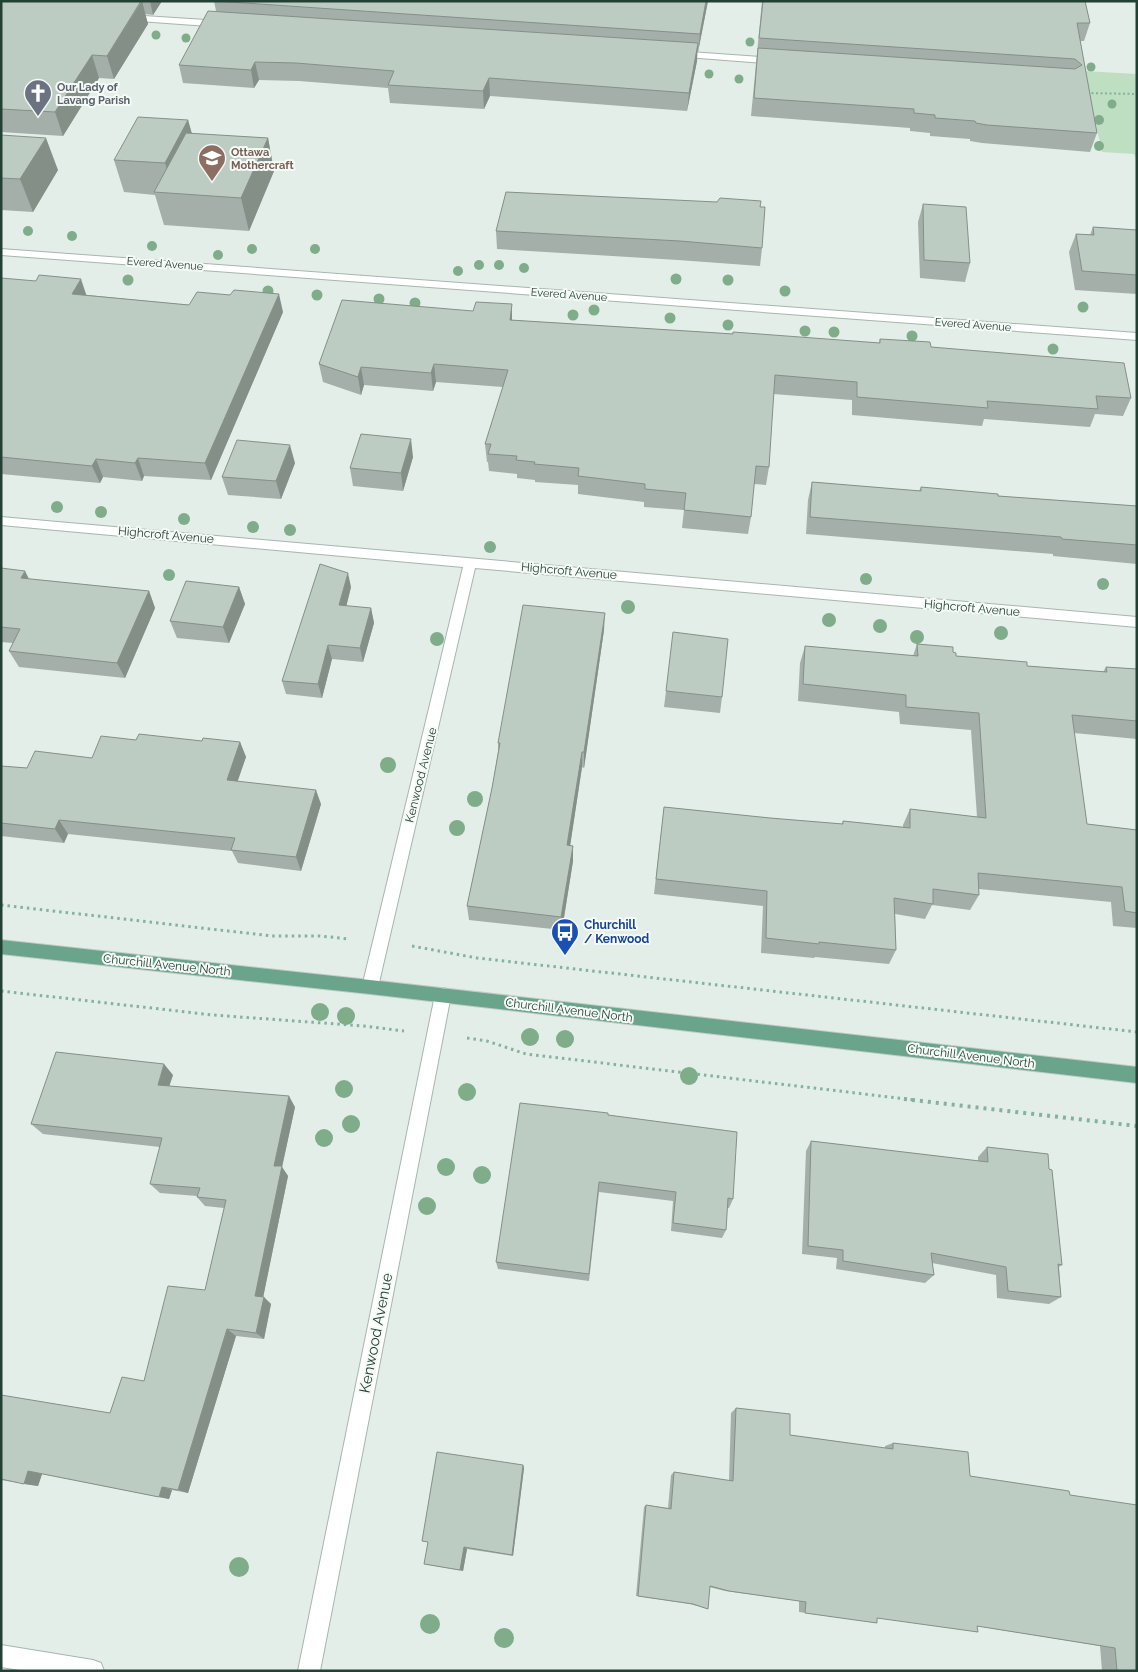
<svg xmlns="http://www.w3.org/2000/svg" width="1138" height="1672" viewBox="0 0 1138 1672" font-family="Raleway,sans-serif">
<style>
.green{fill:#bedfc1}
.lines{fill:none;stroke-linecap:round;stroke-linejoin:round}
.minor-casing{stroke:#a6b6ae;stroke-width:2}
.major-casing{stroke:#c1cac6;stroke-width:2}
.path-far2{stroke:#85b29c;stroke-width:2;stroke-dasharray:2 2.5;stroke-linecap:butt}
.path-far1{stroke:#85b29c;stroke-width:3;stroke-dasharray:2.5 4;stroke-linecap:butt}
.path{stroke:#85b29c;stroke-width:4;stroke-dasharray:3 5;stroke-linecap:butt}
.minor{fill:#fff;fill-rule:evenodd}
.major{fill:#69a48b;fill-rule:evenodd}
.tree{fill:#7fad8a}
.wall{fill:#a3afa8}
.shaded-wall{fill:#848f88}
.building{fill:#bdccc3;stroke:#848f88}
.labels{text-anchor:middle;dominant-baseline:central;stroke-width:4;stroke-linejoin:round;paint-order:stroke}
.far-worship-label{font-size:11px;font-weight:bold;fill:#5b616d;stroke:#f5faf7;text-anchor:start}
.far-education-label{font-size:11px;font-weight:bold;fill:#785e54;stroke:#f5faf7;text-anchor:start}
.far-street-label{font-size:11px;fill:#234034;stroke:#f5faf7}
.street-label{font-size:12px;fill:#234034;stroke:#f5faf7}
.transit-label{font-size:12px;font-weight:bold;fill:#164399;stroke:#f5faf7;text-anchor:start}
.near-street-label{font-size:15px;fill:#234034;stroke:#f5faf7}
</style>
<rect width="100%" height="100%" fill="#e4eee8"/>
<path class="green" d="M1084,71L1137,74V163L1134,154L1102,152Z"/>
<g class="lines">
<g class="minor-casing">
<path id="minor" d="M128,15L222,21L226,24L222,27L125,20V16Z
M676,51L776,58L780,61L776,64L673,56V52Z
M1,249L1137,333V340L1,255Z
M1,517L1137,617V627L475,568L378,987L376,992L370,994L364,992L362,987L463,567L1,525Z
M443,988L449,990L451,995L320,1671H298L435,995L437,990Z
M1,1645L93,1660L101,1663L104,1671H26L1,1667Z"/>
</g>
<g class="major-casing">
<path id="major" d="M1,940L370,980L1137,1067V1083L370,994L1,954Z"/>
</g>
<path class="path-far2" d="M1087,93L1137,94"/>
<path class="path-far1" d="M1,905L272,936H320L349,939
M412,946L477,958L1137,1032
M1,991L213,1015L364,1026L404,1031
M467,1038L487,1041L526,1054L915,1100"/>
<path class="path" d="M904,1099L1137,1126"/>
<use href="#minor" class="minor"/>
<use href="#major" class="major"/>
</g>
<g class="tree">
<circle cx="156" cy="35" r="4.5"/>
<circle cx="186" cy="38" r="4.5"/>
<circle cx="750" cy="42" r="4.5"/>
<circle cx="1091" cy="67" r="4.5"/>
<circle cx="709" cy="74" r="4.5"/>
<circle cx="739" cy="79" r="4.5"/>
<circle cx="1112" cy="104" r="4.5"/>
<circle cx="1099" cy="120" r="5"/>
<circle cx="1099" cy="146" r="5"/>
<circle cx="28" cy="231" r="5"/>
<circle cx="72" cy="236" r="5"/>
<circle cx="152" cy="246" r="5"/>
<circle cx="252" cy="249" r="5"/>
<circle cx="315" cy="249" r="5"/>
<circle cx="218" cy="255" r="5"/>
<circle cx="479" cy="265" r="5"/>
<circle cx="499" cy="265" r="5"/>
<circle cx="524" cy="268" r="5"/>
<circle cx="458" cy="271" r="5"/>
<circle cx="676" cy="279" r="5.5"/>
<circle cx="128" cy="280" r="5.5"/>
<circle cx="728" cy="280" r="5.5"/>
<circle cx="268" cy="291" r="5.5"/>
<circle cx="785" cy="291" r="5.5"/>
<circle cx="317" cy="295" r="5.5"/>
<circle cx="379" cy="299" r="5.5"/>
<circle cx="415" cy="303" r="5.5"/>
<circle cx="1083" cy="307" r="5.5"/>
<circle cx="594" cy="310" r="5.5"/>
<circle cx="573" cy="315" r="5.5"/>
<circle cx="670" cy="318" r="5.5"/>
<circle cx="728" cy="325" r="5.5"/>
<circle cx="805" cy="331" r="5.5"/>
<circle cx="834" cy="332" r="5.5"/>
<circle cx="912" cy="336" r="5.5"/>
<circle cx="1053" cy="349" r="5.5"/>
<circle cx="57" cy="507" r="6"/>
<circle cx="101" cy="512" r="6"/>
<circle cx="184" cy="519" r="6"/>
<circle cx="253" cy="527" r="6"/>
<circle cx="290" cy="530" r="6"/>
<circle cx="490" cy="547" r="6"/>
<circle cx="169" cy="575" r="6"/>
<circle cx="866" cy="579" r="6"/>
<circle cx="1103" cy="584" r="6"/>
<circle cx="628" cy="607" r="7"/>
<circle cx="829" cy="620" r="7"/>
<circle cx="880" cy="626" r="7"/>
<circle cx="1001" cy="633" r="7"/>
<circle cx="917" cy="637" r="7"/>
<circle cx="437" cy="639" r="7"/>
<circle cx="388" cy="765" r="8"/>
<circle cx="475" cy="799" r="8"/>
<circle cx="457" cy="828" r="8"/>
<circle cx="320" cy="1012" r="9"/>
<circle cx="346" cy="1016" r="9"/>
<circle cx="530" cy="1037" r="9"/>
<circle cx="565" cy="1039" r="9"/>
<circle cx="689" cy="1076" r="9"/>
<circle cx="344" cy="1089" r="9"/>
<circle cx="467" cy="1092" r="9"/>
<circle cx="351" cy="1124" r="9"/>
<circle cx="324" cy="1138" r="9"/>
<circle cx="446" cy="1167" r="9"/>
<circle cx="482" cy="1175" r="9"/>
<circle cx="427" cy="1206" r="9"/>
<circle cx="239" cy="1567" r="10"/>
<circle cx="430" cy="1624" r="10"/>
<circle cx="504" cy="1638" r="10"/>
</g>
<path class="wall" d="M1,1H162L153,15L145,14L148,24L114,79L99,78L63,136L1,132Z
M214,1H708L698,52H697V61L687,111L490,96L484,109L390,103L388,88L299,81L259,80L254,88L183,83L179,65L216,11Z
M762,1H1085L1090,23L1084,41H1080L1097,133L1090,152L982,143L970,141V139L930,136V133L910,131V128L751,116Z
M188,120L192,134L268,138L274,171L249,231L164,225L155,195L124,192L114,160Z
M1,135L58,170L33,212L1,210Z
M506,192L762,248L760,266L678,260L497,249L496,231Z
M923,204L970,263L965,282L920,278L918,222Z
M1093,227L1137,230V294L1075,290L1069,252L1076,234L1090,235Z
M1,278L87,295L189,305L283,312L211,480L144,476L142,481L103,477L100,483L1,474Z
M512,304V320L703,332L879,343L880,339L931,347L1131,398L1123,416L1095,414L1090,427L984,419L982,426L852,415V400L773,394L769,467L766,485L754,484L751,517L748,534L682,528L684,510L644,507V502L578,494V485L535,482V480L517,478V474L489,471L488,462H487L485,444L503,387L436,382L433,391L364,385L361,395L323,382L319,364L473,311Z
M413,457L403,491L353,486L350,468Z
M295,463L281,499L228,495L222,477Z
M812,482L919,491L921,487L998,496L1137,506V564L1053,556V554L806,534L808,500Z
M1,568L29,579L149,591L155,608L125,678L19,667L9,651L13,643L1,642Z
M239,587L245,604L229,643L177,638L170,621Z
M351,587L346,606L371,608L374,623L363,662L332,659L322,698L286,694L282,681Z
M604,630L584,768L582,767L570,845L573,846V861L562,930L469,920L467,906L492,788L498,752V743Z
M917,644L953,652L956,656L1027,666L1103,672L1106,667L1137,669V739L1074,733L1087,824L1137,830V928L1113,926L1111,902L979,889V895L970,910L932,905L925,919L895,914L896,950L889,964L815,957L814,958L761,953L763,906L654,894L664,807L770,818L842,824L843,821L903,827V825L910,809L977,817L971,730L900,724L899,712L798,701L800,663L805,646L913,656Z
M666,691L722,697L720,713L664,707Z
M136,740L240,742L246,757L237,781L321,804L301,871L238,863L232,851L68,834L64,843L1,836V766L27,768L92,758Z
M173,1075L169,1086L295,1107L282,1167L288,1176L263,1297L271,1304L264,1339L236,1336L188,1493L172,1490L169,1499L42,1474L38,1486L1,1480L110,1413L144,1381L205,1290L224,1208L205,1206L197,1197V1196L160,1193L150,1184L160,1147L43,1134L31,1124Z
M608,1115L733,1199L729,1208H727L726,1230L722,1238L671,1231L673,1201L599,1192L589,1281L498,1269L496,1262Z
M811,1141L978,1161V1157L987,1147L1062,1265L1059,1267L1061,1297L1049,1304L997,1298L996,1275L932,1263L934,1275L925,1283L836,1269L837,1258L802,1254L806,1151Z
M736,1408L790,1435L885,1448V1446L893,1443L970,1476L1070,1495L1137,1671H1102L1100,1646L977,1626L877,1618V1623L799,1612V1601L725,1591L709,1587L708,1609L690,1604L636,1596L644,1507L646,1505L668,1508L671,1475L674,1472L729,1481L731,1413Z
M523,1465L524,1468L513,1556L467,1549L463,1571L424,1564Z"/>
<path class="shaded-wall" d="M142,1L148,24L114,79L107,56Z
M150,1H162L153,15Z
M706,1H708L698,52L700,34Z
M698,43L697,61L687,111L689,93Z
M92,55L99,78L63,136L55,112Z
M255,62L259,80L254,88L251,70Z
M489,78L490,96L484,109L483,91Z
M188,120L197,152L174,193L165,163Z
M46,138L58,170L33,212L20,179Z
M268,138L274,171L249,231L241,198Z
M81,279L87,297L72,294Z
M279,294L283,312L211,480L205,463Z
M512,304V323L510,320Z
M434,364L436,382L433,391L431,373Z
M361,367L364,385L361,395L358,377Z
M411,439L413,457L403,491L401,473Z
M290,445L295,463L281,499L276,481Z
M138,458L144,476L142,481L135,463Z
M96,459L103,477L100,483L92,466Z
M25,571L33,587L21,578Z
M348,573L351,587L343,620L339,605Z
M239,587L245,604L229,643L223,627Z
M149,591L155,608L125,678L117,663Z
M371,608L374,623L363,662L360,648Z
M605,613L604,630L584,768V752Z
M328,645L332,659L322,698L318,684Z
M240,742L246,757L233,795L227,780Z
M582,752V767L568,860L567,845Z
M316,790L321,804L301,871L296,857Z
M59,820L68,834L64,843L55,829Z
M573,846V861L562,930L561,917Z
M164,1064L173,1075L166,1096L158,1085Z
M289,1096L295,1107L282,1167L288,1176L262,1303L255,1296L274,1166Z
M264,1297L271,1304L264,1339L256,1333Z
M227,1329L236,1336L188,1493L178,1490Z
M523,1465L524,1468L513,1556L512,1555Z
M28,1471L42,1474L38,1486L24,1484Z
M162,1487L172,1490L169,1499L159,1497Z
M464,1547L467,1549L463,1571L460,1570Z"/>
<path class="building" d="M1,1H141L107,56L92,55L55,112L1,109Z
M215,1H706L700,34Z
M763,1H1085L1090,23H1077L1097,133L987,125L976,123L975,121L935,118V115L914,113V109L754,98L758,48L1075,69L1082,65L1075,59L759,38Z
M208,11L698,43L689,93L489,78L483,91L388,85L394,71L296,63L255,62L251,70L179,65Z
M138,117L188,120L165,163L114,160Z
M186,133L268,138L241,198L154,192Z
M1,135L46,138L20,179L1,178Z
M506,192L717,202L720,198L761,201L760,207H765L762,248L680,241L496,231Z
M923,204L966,207L970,263L924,260Z
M1093,227L1137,230V275L1082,271L1076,234L1094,235Z
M39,275L81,279L72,294L189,305L197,292L230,295L234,290L279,294L205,463L138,458L135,463L96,459L92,466L1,457V278L36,281Z
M342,300L473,311L476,302L512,304L510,320L703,332L733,334V332L880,343V339L930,342L931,347L1124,363L1131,398L1096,396L1098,409L987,401L988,408L857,397V382L775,375L769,467L756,466L751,517L684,510L686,493L645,489V484L578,476L579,468L534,464L535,462L516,460L517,456L488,454L491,444H485L508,370L434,364L431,373L361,367L358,377L319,364Z
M361,434L411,439L401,473L350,468Z
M237,440L290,445L276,481L222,477Z
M812,482L921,491V487L998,494V496L1137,506V545L1062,539L1061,537L810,517Z
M320,564L348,573L339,605L371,608L360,648L328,645L318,684L282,681Z
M1,568L25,571L21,578L149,591L117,663L9,651L20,629L1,627Z
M186,581L239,587L223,627L170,621Z
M523,605L605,613L584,752H582L567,845L573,846L561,917L467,906L492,788L500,743H498Z
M673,632L728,639L722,697L666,691Z
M917,644L953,647V652L956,653V656L1027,662V666L1107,672L1106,667L1137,669V721L1072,715L1087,824L1137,830V913L1125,911L1122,887L978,873L979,895L933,889V904L894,898L896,950L819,942V944L766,938L767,891L656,879L664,807L770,818L843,824V821L910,828V809L986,818L979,713L906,707V695L803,684L805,646L918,656Z
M139,734L202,741L203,738L240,742L227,780L316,790L296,857L231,850L235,838L59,820L55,829L1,823V766L27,768L35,751L92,758L101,736L136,740Z
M56,1052L164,1064L158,1085L289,1096L274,1166H282L255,1296L264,1297L256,1333L227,1329L178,1490L162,1487L159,1497L28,1471L24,1484L1,1479V1395L110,1413L122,1377L144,1381L168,1286L205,1290L226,1200L197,1197L200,1188L150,1184L162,1138L31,1124Z
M520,1103L608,1113V1115L737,1132L733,1199L728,1198L726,1230L673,1223L676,1192L599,1182L589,1274L496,1262Z
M811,1141L988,1162L987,1147L1048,1154L1049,1169L1052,1170L1062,1265L1058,1264L1061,1297L1008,1291L1006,1267L931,1253L934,1275L843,1261V1250L808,1246Z
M736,1408L790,1414V1435L893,1449V1443L968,1452L970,1476L1069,1491L1070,1495L1137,1505V1671H1117L1115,1648L977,1626L978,1632L877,1618V1623L805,1613L806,1602L729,1591L710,1586L708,1609L693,1604L638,1596L646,1505L671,1509L674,1472L733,1481Z
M437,1452L523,1465L512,1555L464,1547L460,1570L424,1564L428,1542L422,1541Z"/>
<defs>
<g id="church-pin" transform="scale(1.4375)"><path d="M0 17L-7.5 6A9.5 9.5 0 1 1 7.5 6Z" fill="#6b7280" stroke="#f5faf7"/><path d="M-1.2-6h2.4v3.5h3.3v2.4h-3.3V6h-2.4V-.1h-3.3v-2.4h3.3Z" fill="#fff"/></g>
<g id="school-pin" transform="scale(1.4375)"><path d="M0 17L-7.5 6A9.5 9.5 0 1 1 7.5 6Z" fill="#8d6e63" stroke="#f5faf7"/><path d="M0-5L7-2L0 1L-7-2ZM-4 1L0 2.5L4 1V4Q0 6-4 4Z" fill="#fff"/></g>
<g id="bus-pin" transform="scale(1.4375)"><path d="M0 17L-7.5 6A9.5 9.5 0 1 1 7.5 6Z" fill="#1a4fb4" stroke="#f5faf7"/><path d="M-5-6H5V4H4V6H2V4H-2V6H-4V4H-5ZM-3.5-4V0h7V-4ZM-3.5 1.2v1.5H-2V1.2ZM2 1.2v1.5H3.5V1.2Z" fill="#fff"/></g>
</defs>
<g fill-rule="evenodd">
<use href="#church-pin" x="38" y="93"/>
<use href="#school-pin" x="212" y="158"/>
<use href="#bus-pin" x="565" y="932"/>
</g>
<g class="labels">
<g class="far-worship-label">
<text x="57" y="87">Our Lady of<tspan x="57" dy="13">Lavang Parish</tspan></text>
</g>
<g class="far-education-label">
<text x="231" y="152">Ottawa<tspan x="231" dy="13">Mothercraft</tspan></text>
</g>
<g class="far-street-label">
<text transform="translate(165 264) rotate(4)">Evered Avenue</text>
<text transform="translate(569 295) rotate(4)">Evered Avenue</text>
<text transform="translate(973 325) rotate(4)">Evered Avenue</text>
</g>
<g class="street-label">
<text transform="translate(166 535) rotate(5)">Highcroft Avenue</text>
<text transform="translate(569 571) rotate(5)">Highcroft Avenue</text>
<text transform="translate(972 608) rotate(5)">Highcroft Avenue</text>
<text transform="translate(421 775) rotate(-76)">Kenwood Avenue</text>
<text transform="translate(167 965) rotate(6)">Churchill Avenue North</text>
<text transform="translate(569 1010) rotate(7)">Churchill Avenue North</text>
<text transform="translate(971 1056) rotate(7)">Churchill Avenue North</text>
</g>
<g class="transit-label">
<text x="584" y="925">Churchill<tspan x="584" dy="14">/ Kenwood</tspan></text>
</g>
<g class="near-street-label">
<text transform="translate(376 1333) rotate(-79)">Kenwood Avenue</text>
</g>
</g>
<rect width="1138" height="1672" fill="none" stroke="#234034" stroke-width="5"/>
</svg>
